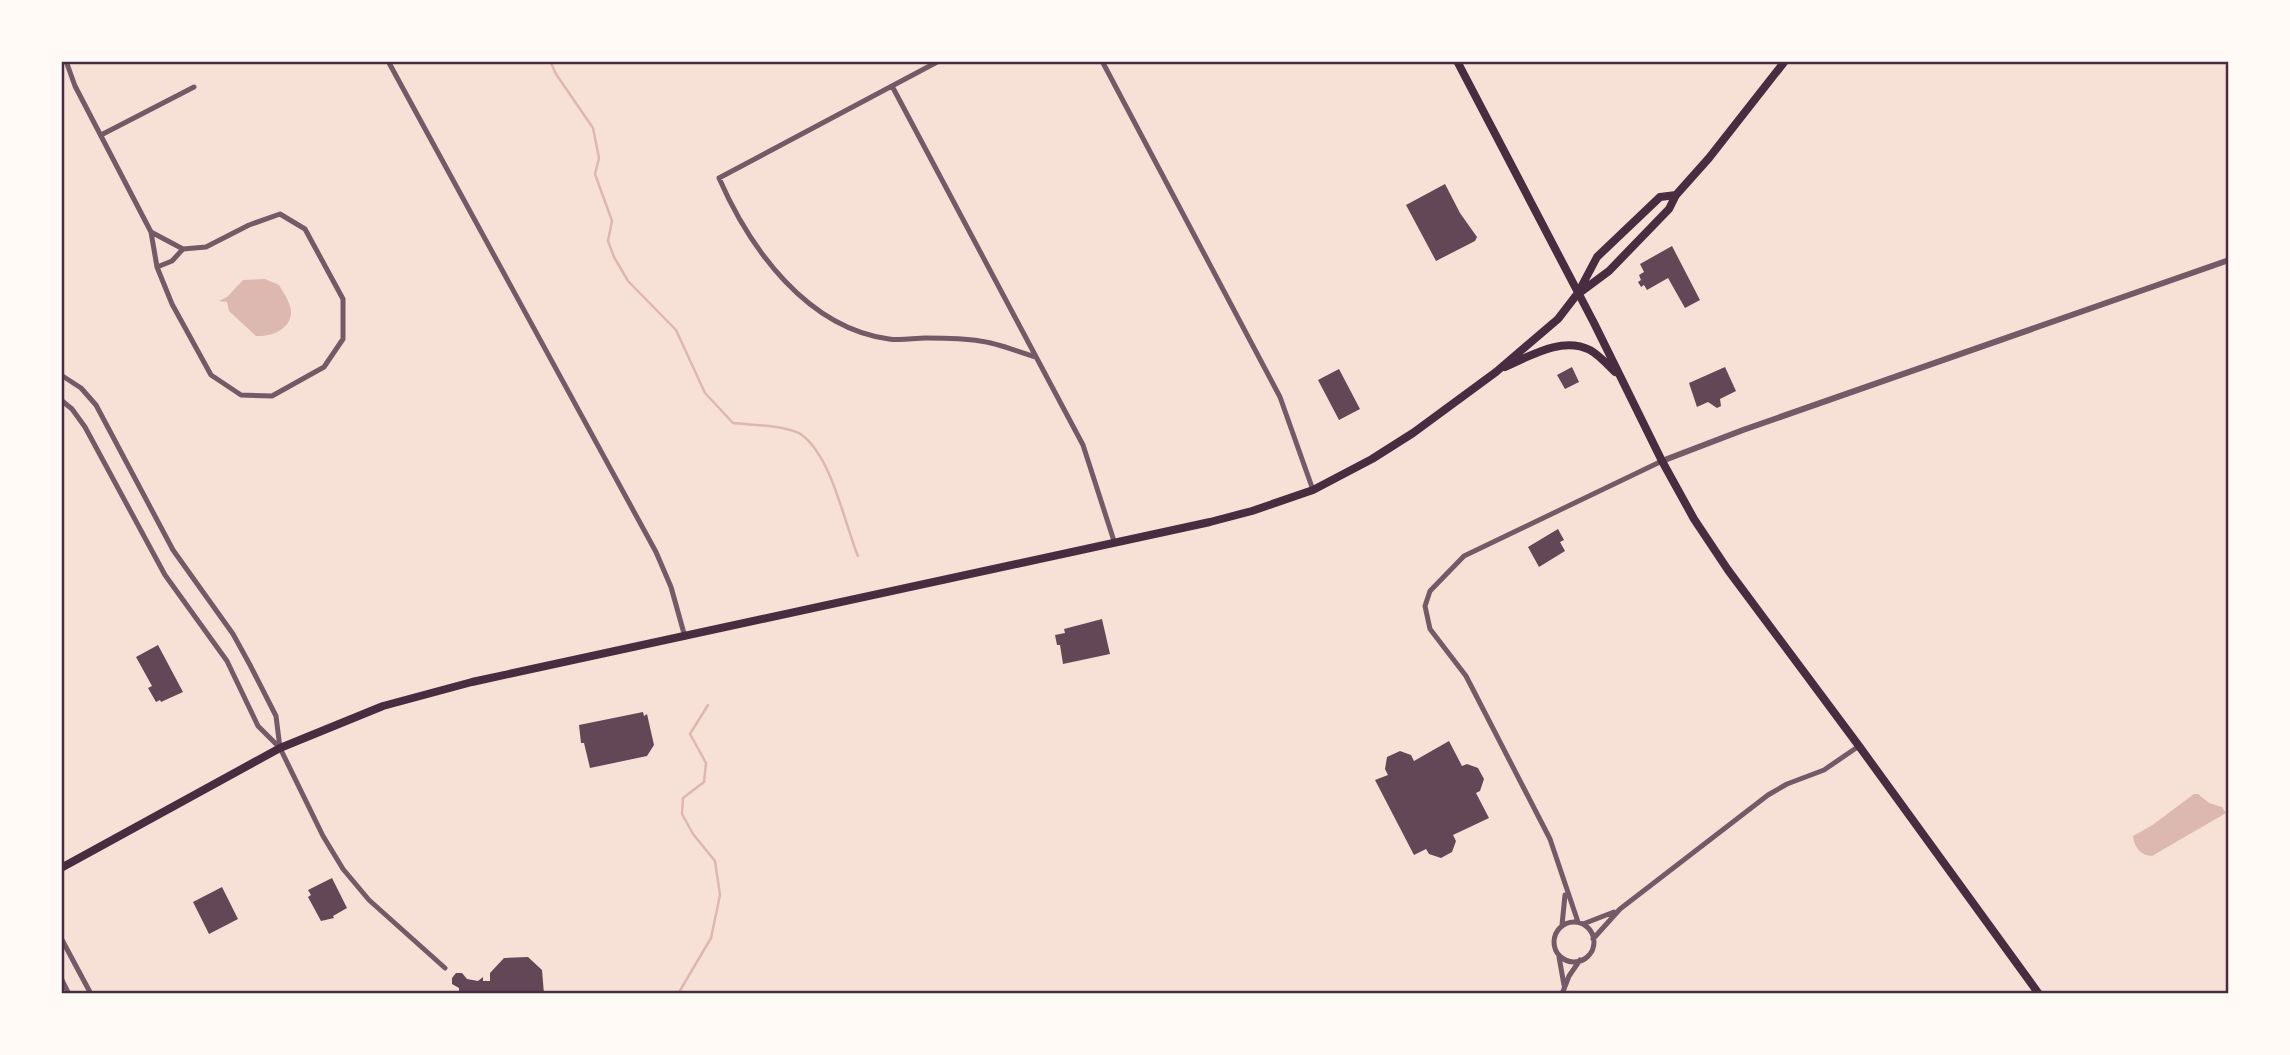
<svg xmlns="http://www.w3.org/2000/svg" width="2290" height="1055" viewBox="0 0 2290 1055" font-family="Figtree,sans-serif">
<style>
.water{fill:#dcb8b0}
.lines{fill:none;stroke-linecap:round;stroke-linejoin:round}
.stream{stroke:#dcb8b0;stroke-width:2.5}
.building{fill:#644757}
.minor{stroke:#755966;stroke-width:5}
.tertiary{stroke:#755966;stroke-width:6}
.primary{stroke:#4a2c40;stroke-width:8}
.neatline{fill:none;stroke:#4a2c40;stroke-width:2.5}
</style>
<rect width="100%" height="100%" fill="#f7e1d7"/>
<path class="water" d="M265,279L279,285C283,292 291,303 291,312C291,330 270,337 256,336L229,311L227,302L219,301L227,297L243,280Z
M2194,794H2198L2209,803L2222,807L2226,813L2152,856C2141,856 2134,847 2133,836L2151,826Z"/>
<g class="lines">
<path class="stream" d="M550,61L556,74L593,128L599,158L595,174L612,221L608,241L614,257L628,281L676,330L705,393L733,423C750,425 788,425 802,435C832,458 844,522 858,556
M678,994L711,938L720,895L715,861L693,834L682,814L683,798L704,782L706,763L690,734L708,705"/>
</g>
<path class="building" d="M1445,184L1460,213L1477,237L1475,241L1436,261L1406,205Z
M1672,246L1700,300L1685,308L1668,278L1647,290L1644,285L1641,287L1638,282L1641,280L1639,275L1644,272L1640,264Z
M1572,367L1579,382L1565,389L1557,375Z
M1725,367L1736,391L1720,399L1721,406L1717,408L1708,402L1697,407L1689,383Z
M1339,369L1360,409L1339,420L1318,380Z
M1558,529L1564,540L1560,542L1565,551L1539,567L1528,547Z
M1102,619L1110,654L1063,664L1060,645H1057L1055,635L1065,633L1064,629Z
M158,645L183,692L161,702L160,700L156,702L148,688L152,686L136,657Z
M643,712L644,716L647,714L654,745L647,756L590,768L584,743H581L579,725Z
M1449,741L1462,766L1467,764L1478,768L1484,779L1480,791L1476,793L1489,818L1453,835L1456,841L1452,852L1441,858L1429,854L1426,849L1414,855L1375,780L1388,775L1385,769L1387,757L1400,751L1411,755L1414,761Z
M332,878L347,908L333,916L334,918L321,921L308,897L311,895L308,890Z
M222,887L238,919L209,934L193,902Z
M528,957L542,970L544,994H459V988L452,984V978L456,973H462L467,979L478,981L483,977V981H490V973L504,958Z"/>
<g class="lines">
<path class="minor" d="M66,61L75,86L151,232L157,267L172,304L211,375L241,395L272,396L324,367L343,339V299L305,229L280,214L249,225L206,247L183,249L151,232
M388,61L656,552L671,587L685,637
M939,61L719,178C750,249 807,328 889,339C901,341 914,338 926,338C944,338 963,338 980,341C998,343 1018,352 1036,357
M1102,61L1280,397L1313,490
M892,86L1083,445L1114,541
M101,135L194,87
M157,267L172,261L183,249
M61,375L81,388L96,405L173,550L233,634L250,665L276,716L280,748
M61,400L72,409L85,427L165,575L227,661L258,726L280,748L323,836L343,869L369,900L445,968
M1578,922L1550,839L1466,676L1430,629L1425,606L1430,591L1464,556L1662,461
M1554 942a20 20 0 1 1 40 0a20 20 0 1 1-40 0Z
M1583,924L1614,912
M1562,925L1565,895
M61,938L91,994
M1593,939L1620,909L1768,795L1787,784L1824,770L1859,746
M1559,957L1564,985
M61,978L69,994
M1562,994L1569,976L1580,960"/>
<path class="tertiary" d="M1662,461L1743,430L2229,260"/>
<path class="primary" d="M1457,61L1594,323L1662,461L1694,519L1728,570L1859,746L2039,994
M1582,291L1609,271L1669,209L1676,195L1709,158L1785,61
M1505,367C1530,356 1562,336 1590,350C1599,355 1607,364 1615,372
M61,868L280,748L383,706L472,682L1210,522L1252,511L1313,490L1372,459L1413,433L1496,372L1558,319L1578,293L1597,257L1660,197L1676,195"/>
</g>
<rect width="2290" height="1055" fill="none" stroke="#fffaf5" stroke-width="126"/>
<rect x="63" y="63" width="2164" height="929" class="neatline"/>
</svg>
